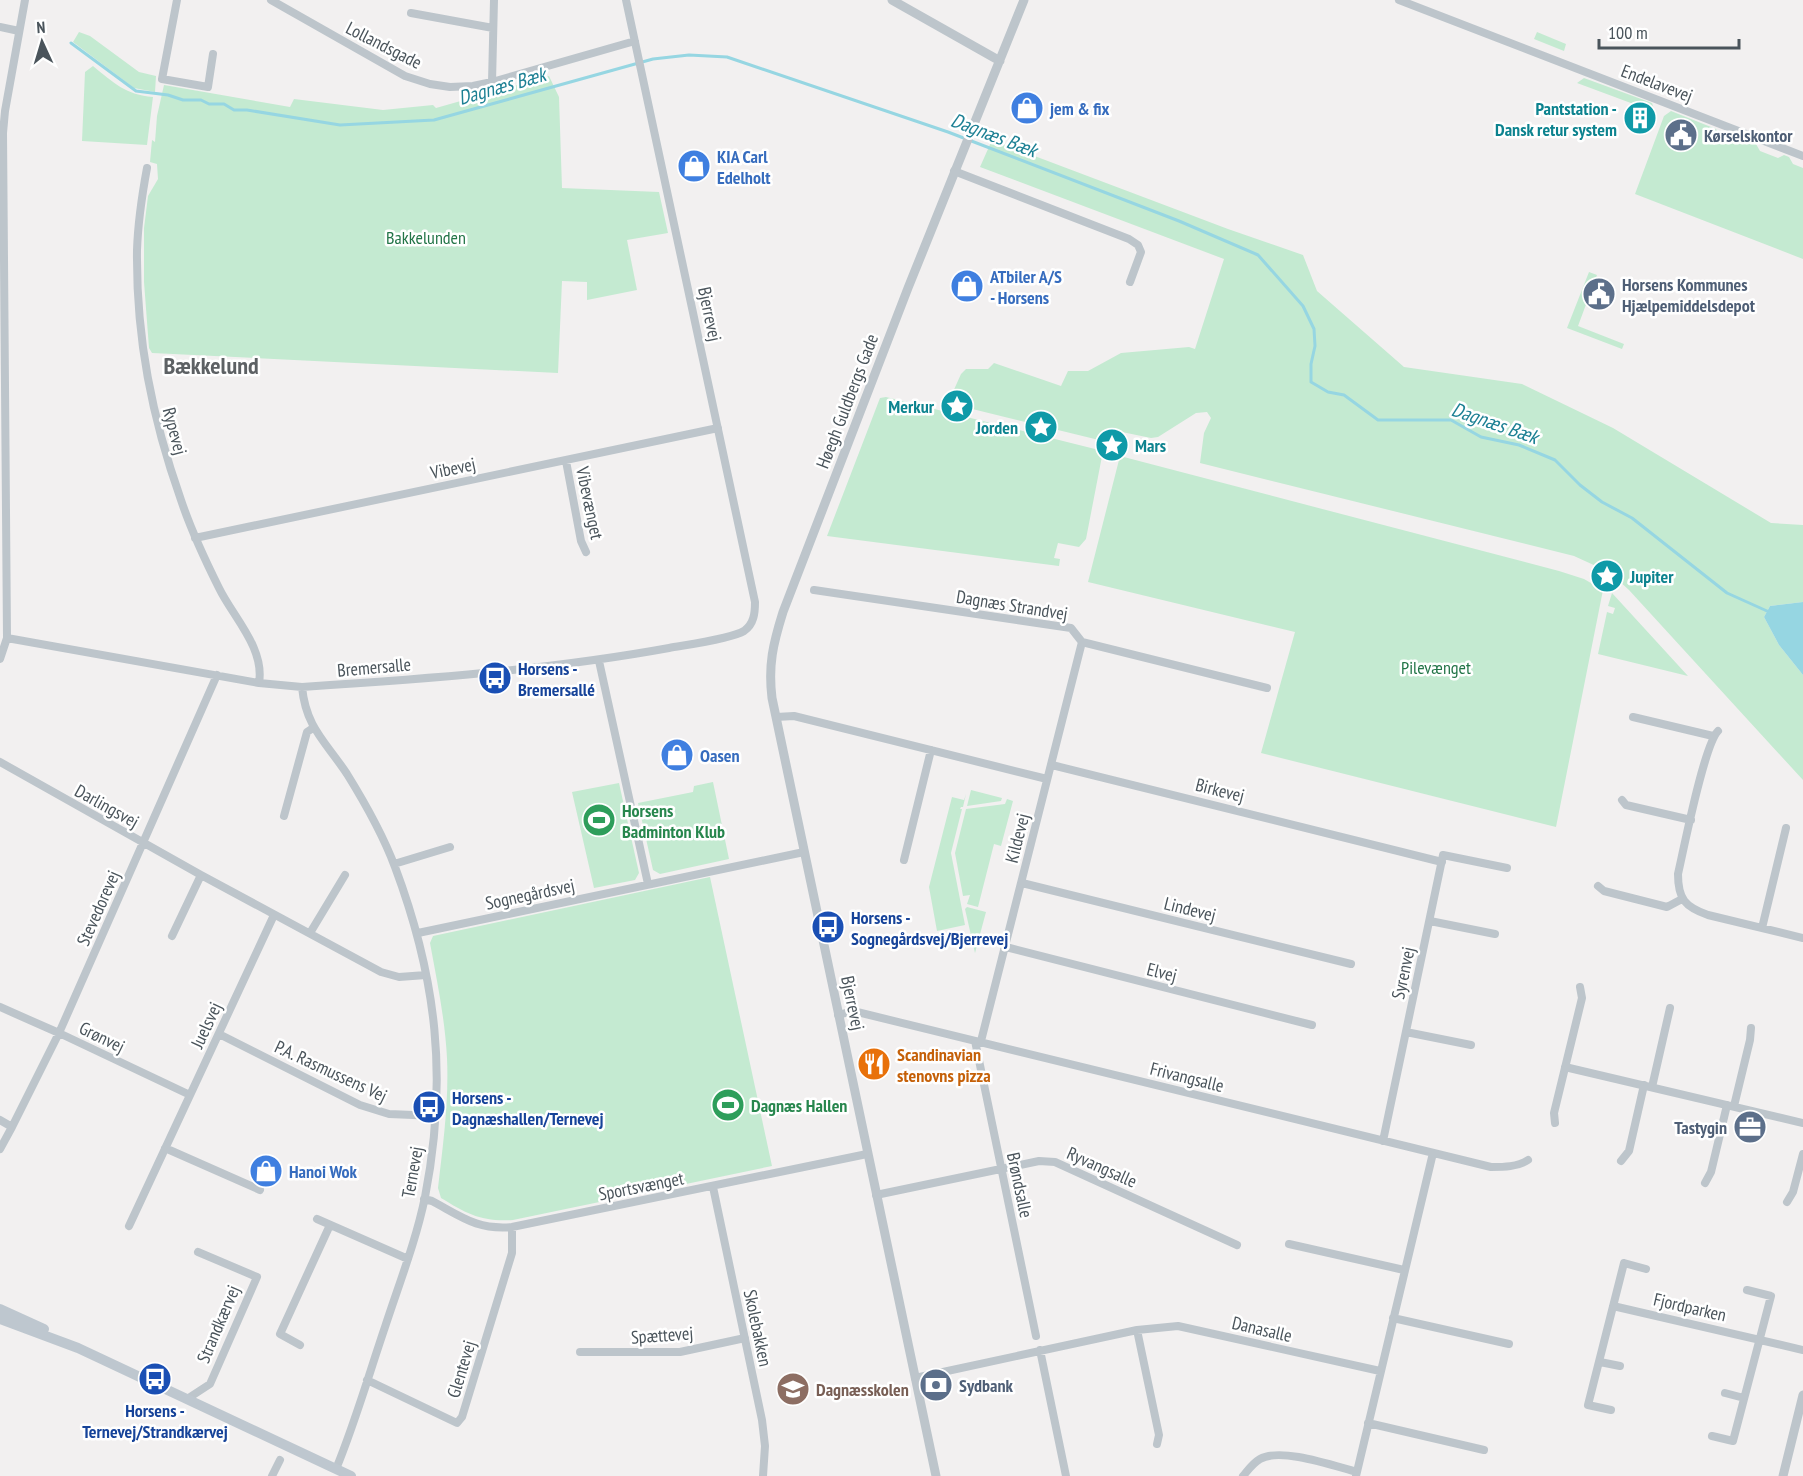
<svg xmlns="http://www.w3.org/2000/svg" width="1803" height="1476" viewBox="0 0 1803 1476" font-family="'PT Sans Narrow',sans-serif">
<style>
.green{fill:#c4ead1}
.water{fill:#96d6e2}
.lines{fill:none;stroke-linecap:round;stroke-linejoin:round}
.stream{stroke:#96d6e2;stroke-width:3}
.minor{stroke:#bdc5cb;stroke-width:8}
.tertiary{stroke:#bdc5cb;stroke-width:9}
.secondary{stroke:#bec7cf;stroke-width:10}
.labels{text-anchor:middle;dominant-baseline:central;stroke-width:5;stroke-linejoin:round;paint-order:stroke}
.street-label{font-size:18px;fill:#4a545b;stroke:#fff}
.shop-label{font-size:18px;font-weight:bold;fill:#366cbe;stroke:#fff;text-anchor:start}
.culture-label{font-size:18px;font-weight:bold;fill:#0d838f;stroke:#fff;text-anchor:end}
.service-label{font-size:18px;font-weight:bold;fill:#4e5e75;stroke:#fff;text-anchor:start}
.park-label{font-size:18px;fill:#237548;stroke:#fff}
.transit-label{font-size:18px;font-weight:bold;fill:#164399;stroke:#fff;text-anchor:start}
.leisure-label{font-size:18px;font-weight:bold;fill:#27864d;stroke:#fff;text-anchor:start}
.food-label{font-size:18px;font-weight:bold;fill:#c56008;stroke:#fff;text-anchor:start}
.education-label{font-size:18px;font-weight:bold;fill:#785e54;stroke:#fff;text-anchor:start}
.water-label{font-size:20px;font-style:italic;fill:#1d8094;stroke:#fff}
.district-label{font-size:24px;font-weight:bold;fill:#5d6164;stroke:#fff}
</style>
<rect width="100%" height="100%" fill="#f2f0f0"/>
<path class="green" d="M79,32L90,36L139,72L156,76L155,92L134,88L73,42Z
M1537,32L1566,44L1564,51L1534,39Z
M93,66C114,83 126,95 153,97L147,145L82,141L85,72Z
M549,76L559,97L562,188L659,192L668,233L627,240L637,290L587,300V282L562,281L558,373L152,353L149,348L144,282V228L148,196L158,179L157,164L150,162L152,140L155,142L157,116L164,85L290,107L294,99L383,110L433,105L436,108Z
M1584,78L1652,103L1655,112L1577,83Z
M1671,111L1716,129L1720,136L1727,139L1732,135L1756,144L1760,151L1778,158L1784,155L1789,157L1793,164L1803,168V259L1635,194L1664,116Z
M992,140L1228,229L1303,255L1317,291L1404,367L1522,384L1613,428L1771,523L1803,525V602L1770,606L1764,617L1779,645L1803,675V780L1629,590L1609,572L1574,556L1200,463L1204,433L1211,418L1207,412L1196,413L1158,437L1151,438L1117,431L1103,441L948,403L961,374L966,369H988L994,363L1061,386L1068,371H1088L1121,353L1189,347L1195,349L1224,259L980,167Z
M1589,272L1597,275L1578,326L1624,344L1622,349L1567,328Z
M886,397L1103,451L1086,539L1079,547L1058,543L1054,558L1060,559L1059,566L827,536L880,398Z
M1120,456L1559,571L1584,579L1603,590L1556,827L1261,753L1295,632L1088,582Z
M1612,593L1688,676L1598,654L1607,612L1613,614L1615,608L1608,606Z
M713,782L729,859L660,874L653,870L638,803L693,792L694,786Z
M619,783L639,873L635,880L594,888L572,792Z
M971,790L1002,798L1001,801L967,806Z
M966,794L963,807H961L960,809H962L951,853L965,925L937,931L929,887L952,797L964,800Z
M1007,799L1013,801L1001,846L994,844L978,907L967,904L970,895L963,896L955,853L966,809L1005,804Z
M710,877L772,1166L513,1220C482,1222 467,1214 441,1198L438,1188C443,1145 449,1102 447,1058C445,1019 437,981 430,943L433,936Z
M967,907L986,912L975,953L965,909Z"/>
<path class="water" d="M1803,602V675L1779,645L1764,617L1770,606Z"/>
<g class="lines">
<path class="stream" d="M71,43L136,91L168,95L183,100H201L209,104H224L234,110H247L340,125L434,120L653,59L689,55L727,57L948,132L1179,221L1258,255L1303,306L1314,329L1315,346L1311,364V382L1328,392L1344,395L1378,420H1451L1481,437L1519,445L1555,460L1580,485L1602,502L1632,518L1727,593L1767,611"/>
<path class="minor" d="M177,0L162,79L208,87L213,54
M271,0L405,76L430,84L450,87L473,86L492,82L635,41
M1399,0L1803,156
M411,13L493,28
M0,27L19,31
M492,82L494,0
M147,168C142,195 138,222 137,250C136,338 152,418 181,500C191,530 205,560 219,588C233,617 265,648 259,683
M954,171L1129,239L1138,245L1141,252L1130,282
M566,461L581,541L586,552
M195,538L718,428
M814,590L1071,628L1082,642L1267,688
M7,638L259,683L302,687C424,679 548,670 669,648C685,645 731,639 744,631C754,624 755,613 755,602L626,0
M0,659L7,638L3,133L5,111L25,0
M599,661L648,884
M302,687C306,728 326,742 347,774C365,803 383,835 395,867C437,979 448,1079 425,1197C416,1241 399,1284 385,1327C369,1374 355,1423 336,1469
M776,717L794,716L1047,779
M1633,717L1713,736
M1718,731C1704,745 1684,848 1678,874C1678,899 1685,907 1708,915L1803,938
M0,762L201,875L381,972L399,977L426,975
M1052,765L1442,862
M1622,800L1626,805L1691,820
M284,816L307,732L313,728
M904,860L931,750
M394,864L450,847
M1022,883L1351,964
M1598,886L1604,891L1667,907L1682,899
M1430,921L1495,934
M1762,928L1786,828
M310,933L345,875
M418,933L804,852
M172,936L201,875
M1006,947L1312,1025
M0,1007L59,1033L190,1095
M838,1015L853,1011L1491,1167C1504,1167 1517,1167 1528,1160
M1406,1032L1471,1045
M219,1034L360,1105L389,1114L437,1116
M975,1041L1036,1336
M981,1041L1082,642
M1565,1067L1803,1123
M1652,1087L1670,1008
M1734,1106L1750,1040L1751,1028
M0,1120L12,1127
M1555,1123L1554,1113L1582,998L1580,987
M1383,1141L1443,855L1507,868
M165,1148L260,1190
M0,1149L12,1127L59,1033L217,675
M1621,1161L1629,1151L1644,1085
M1705,1183L1711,1172L1727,1105
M713,1187L762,1420L765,1446L763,1476
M876,1195L1039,1161L1055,1162L1237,1245
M424,1199L432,1201C462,1217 477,1230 512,1227L867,1154
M1787,1202L1793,1192L1803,1154
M317,1219L408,1259
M129,1226L274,915
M1289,1244L1404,1270
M1613,1306L1803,1350
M1393,1318L1509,1344
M1137,1330L1159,1435L1157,1444
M300,1345L280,1334L330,1225
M1040,1350L1066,1476
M580,1352H680L745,1338
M1600,1362L1620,1366
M915,1378L1137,1330L1178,1326L1380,1371
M367,1380L457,1423L462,1417L512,1253V1227
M1725,1393L1744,1398
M187,1399L210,1384L257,1277L198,1252
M1611,1410L1588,1405L1624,1263L1646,1269
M1368,1423L1484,1450
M1712,1436L1733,1441L1771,1296L1747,1290
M272,1476L280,1460
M1243,1476C1248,1470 1253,1463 1260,1459C1281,1447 1334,1466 1357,1472
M1356,1476L1433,1153"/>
<path class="tertiary" d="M892,0L1000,61
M936,1476L772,698C768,665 773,644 783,612L908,288L1024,0
M1783,1476L1803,1395"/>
<path class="secondary" d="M0,1309L44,1329
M0,1319L78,1348L351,1476"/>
</g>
<defs>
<g id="shop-disc" transform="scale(1.725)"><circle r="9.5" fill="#3f7fe0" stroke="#fff"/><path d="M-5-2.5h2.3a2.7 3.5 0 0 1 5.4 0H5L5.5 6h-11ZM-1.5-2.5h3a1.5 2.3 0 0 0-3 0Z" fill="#fff"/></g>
<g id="building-disc" transform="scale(1.725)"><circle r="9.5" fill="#0f9aa8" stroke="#fff"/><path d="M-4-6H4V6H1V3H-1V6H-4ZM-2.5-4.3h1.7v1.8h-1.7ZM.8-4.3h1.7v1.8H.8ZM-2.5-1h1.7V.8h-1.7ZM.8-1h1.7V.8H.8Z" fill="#fff"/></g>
<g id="civic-disc" transform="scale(1.725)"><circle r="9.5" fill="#5c6f8a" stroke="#fff"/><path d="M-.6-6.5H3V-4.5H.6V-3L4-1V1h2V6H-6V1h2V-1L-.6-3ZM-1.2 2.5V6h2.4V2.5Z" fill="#fff"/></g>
<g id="sight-disc" transform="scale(1.725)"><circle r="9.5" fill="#0f9aa8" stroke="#fff"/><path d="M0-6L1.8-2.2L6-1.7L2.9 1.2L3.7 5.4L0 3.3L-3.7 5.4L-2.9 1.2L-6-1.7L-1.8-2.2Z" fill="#fff"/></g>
<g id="bus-disc" transform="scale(1.725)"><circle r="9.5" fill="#1a4fb4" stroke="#fff"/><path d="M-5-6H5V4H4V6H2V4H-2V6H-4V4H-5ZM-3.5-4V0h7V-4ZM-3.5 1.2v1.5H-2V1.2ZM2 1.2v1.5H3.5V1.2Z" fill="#fff"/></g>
<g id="stadium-disc" transform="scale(1.725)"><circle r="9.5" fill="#2e9e5b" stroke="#fff"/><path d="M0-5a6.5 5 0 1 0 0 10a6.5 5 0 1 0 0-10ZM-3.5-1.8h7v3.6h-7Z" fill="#fff"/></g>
<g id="restaurant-disc" transform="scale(1.725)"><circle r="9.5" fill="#e8710a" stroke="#fff"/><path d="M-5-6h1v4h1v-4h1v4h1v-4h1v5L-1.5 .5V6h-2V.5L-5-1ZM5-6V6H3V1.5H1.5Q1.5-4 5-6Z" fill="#fff"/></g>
<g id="office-disc" transform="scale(1.725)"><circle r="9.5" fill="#5c6f8a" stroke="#fff"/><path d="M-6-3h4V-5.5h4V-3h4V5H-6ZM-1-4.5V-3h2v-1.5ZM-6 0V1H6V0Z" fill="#fff"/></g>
<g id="bank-disc" transform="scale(1.725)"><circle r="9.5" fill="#5c6f8a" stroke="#fff"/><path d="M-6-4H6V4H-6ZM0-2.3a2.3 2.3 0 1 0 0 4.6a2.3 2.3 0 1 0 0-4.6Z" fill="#fff"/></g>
<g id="school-disc" transform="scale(1.725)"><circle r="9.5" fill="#8d6e63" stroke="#fff"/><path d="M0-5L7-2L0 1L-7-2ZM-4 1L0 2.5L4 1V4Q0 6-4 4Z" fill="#fff"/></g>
</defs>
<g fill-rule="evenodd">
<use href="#shop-disc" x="1027" y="108"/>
<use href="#building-disc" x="1640" y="118"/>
<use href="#civic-disc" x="1681" y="135"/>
<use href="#shop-disc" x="694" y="166"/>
<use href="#shop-disc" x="967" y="286"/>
<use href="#civic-disc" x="1599" y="294"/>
<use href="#sight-disc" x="957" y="406"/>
<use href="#sight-disc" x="1041" y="427"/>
<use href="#sight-disc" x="1112" y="445"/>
<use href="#sight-disc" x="1607" y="576"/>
<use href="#bus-disc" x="495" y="678"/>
<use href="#shop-disc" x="677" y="755"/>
<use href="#stadium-disc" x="599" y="820"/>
<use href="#bus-disc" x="828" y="927"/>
<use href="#restaurant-disc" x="874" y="1064"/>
<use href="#stadium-disc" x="728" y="1105"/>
<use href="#bus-disc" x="429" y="1107"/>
<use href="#office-disc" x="1750" y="1127"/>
<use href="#shop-disc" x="266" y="1171"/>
<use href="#bus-disc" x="155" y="1379"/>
<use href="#bank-disc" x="936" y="1385"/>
<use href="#school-disc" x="793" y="1389"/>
</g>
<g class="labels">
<g class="street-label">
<text transform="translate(384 45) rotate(27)">Lollandsgade</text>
<text transform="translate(1657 83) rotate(21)">Endelavevej</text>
<text transform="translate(710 314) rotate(78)">Bjerrevej</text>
<text transform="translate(847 401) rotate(-69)">Høegh Guldbergs Gade</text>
<text transform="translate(175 431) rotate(75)">Rypevej</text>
<text transform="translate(453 468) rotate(-12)">Vibevej</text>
<text transform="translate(590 503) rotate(78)">Vibevænget</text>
<text transform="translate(1012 605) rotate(9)">Dagnæs Strandvej</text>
<text transform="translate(374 667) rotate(-5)">Bremersalle</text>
<text transform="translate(1220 790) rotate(14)">Birkevej</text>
<text transform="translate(107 806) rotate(29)">Darlingsvej</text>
<text transform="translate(1017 838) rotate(-76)">Kildevej</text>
<text transform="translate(530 894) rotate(-12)">Sognegårdsvej</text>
<text transform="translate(98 908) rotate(-66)">Stevedorevej</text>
<text transform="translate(1190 909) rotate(14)">Lindevej</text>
<text transform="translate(1162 972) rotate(14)">Elvej</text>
<text transform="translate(1403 973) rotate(-78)">Syrenvej</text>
<text transform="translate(853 1003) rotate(78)">Bjerrevej</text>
<text transform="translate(206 1025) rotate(-65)">Juelsvej</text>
<text transform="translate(102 1037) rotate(26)">Grønvej</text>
<text transform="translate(331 1071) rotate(25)">P.A. Rasmussens Vej</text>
<text transform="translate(1187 1077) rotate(14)">Frivangsalle</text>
<text transform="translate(1102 1167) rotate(24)">Ryvangsalle</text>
<text transform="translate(412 1172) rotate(-80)">Ternevej</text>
<text transform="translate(1020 1185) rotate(78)">Brøndsalle</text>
<text transform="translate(641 1186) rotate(-11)">Sportsvænget</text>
<text transform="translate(1690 1307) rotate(13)">Fjordparken</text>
<text transform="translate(218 1324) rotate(-67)">Strandkærvej</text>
<text transform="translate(758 1328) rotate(78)">Skolebakken</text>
<text transform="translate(1262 1329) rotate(13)">Danasalle</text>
<text transform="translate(662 1335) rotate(-4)">Spættevej</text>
<text transform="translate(461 1369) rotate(-73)">Glentevej</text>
</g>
<g class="shop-label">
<text x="1050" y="108">jem &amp; fix</text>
<text x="717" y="156">KIA Carl<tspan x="717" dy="21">Edelholt</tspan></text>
<text x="990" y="276">ATbiler A/S<tspan x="990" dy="21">- Horsens</tspan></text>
<text x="700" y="755">Oasen</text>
<text x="289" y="1171">Hanoi Wok</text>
</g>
<g class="culture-label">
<text x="1617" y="108">Pantstation -<tspan x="1617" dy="21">Dansk retur system</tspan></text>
<text x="934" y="406">Merkur</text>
<text x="1018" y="427">Jorden</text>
<text x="1135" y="445" text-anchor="start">Mars</text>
<text x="1630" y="576" text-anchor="start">Jupiter</text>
</g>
<g class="service-label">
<text x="1704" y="135">Kørselskontor</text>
<text x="1622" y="284">Horsens Kommunes<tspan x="1622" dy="21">Hjælpemiddelsdepot</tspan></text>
<text x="1727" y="1127" text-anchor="end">Tastygin</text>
<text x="959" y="1385">Sydbank</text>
</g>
<g class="park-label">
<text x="426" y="237">Bakkelunden</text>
<text x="1436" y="667">Pilevænget</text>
</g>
<g class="transit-label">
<text x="518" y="668">Horsens -<tspan x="518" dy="21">Bremersallé</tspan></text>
<text x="851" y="917">Horsens -<tspan x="851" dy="21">Sognegårdsvej/Bjerrevej</tspan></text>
<text x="452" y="1097">Horsens -<tspan x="452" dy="21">Dagnæshallen/Ternevej</tspan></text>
<text x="155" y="1410" text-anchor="middle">Horsens -<tspan x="155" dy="21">Ternevej/Strandkærvej</tspan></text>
</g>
<g class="leisure-label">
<text x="622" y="810">Horsens<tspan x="622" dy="21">Badminton Klub</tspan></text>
<text x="751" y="1105">Dagnæs Hallen</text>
</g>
<g class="food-label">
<text x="897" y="1054">Scandinavian<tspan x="897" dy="21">stenovns pizza</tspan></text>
</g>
<g class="education-label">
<text x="816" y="1389">Dagnæsskolen</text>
</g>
<g class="water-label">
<text transform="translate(502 86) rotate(-16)">Dagnæs Bæk</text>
<text transform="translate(994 135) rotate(21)">Dagnæs Bæk</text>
<text transform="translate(1495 423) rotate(19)">Dagnæs Bæk</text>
</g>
<g class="district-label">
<text x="211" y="365">Bækkelund</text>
</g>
</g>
<g transform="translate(42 42) rotate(356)" stroke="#ffffff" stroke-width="4.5" paint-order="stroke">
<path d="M0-4.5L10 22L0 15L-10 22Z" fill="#4a545b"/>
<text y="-9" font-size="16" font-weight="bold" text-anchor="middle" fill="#4a545b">N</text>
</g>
<path d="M1599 39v9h140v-9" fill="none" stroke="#4a545b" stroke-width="3"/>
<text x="1608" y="39" font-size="18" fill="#4a545b" stroke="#ffffff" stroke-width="4.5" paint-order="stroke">100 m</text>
</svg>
